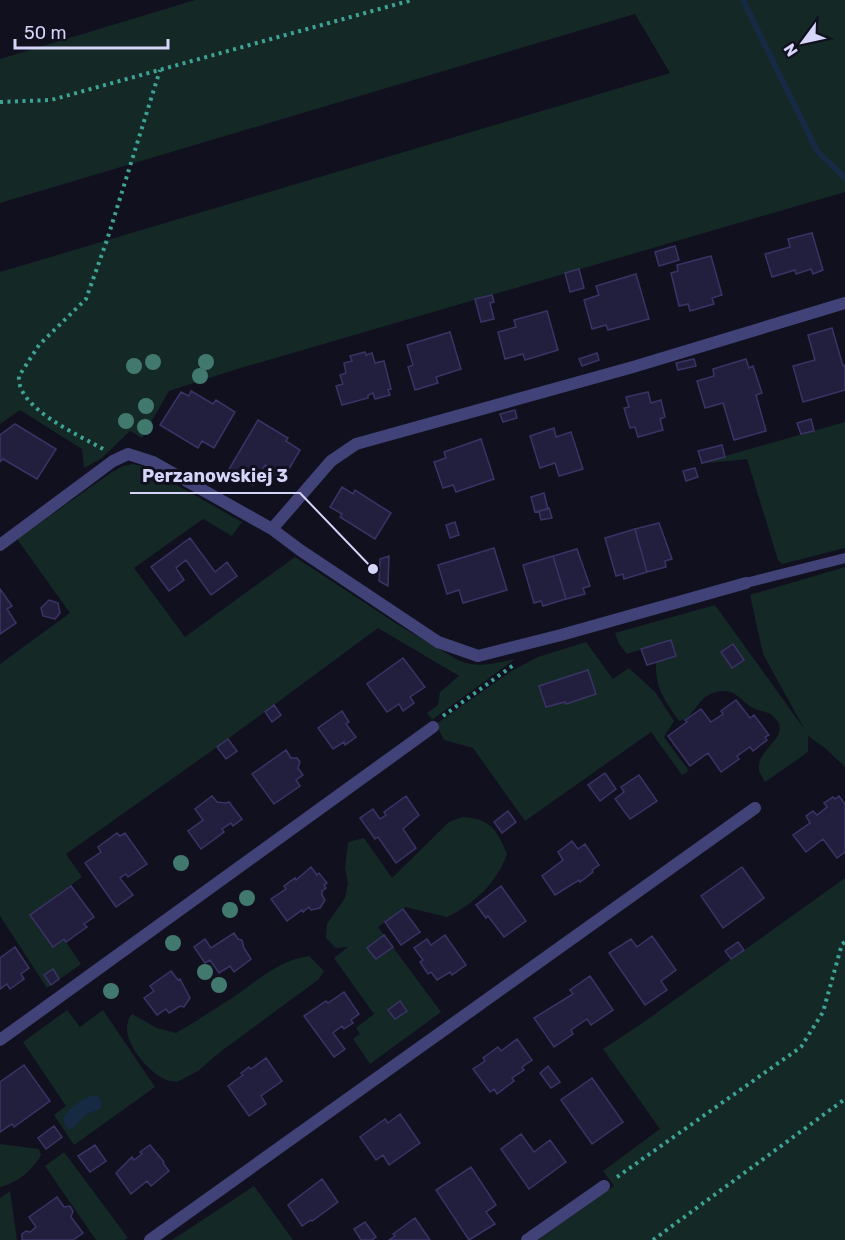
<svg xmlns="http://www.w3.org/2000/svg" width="845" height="1240" viewBox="0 0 845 1240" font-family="Rubik,sans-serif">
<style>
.green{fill:#142826}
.water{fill:#162a43}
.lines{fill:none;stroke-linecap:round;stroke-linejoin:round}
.stream{stroke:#162a43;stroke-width:6}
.building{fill:#221e3d;stroke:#3a3466;stroke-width:1.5}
.path{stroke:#3ea395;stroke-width:4;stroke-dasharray:3 4.5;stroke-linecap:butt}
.lane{stroke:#414378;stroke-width:10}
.street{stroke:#414378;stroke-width:12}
.tree{fill:#42796e}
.leader{fill:none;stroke:#d5d4f9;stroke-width:2}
.callout-dot{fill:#d5d4f9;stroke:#11101f;stroke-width:2}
.callout-label{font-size:18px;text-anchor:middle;font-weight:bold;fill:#d5d4f9;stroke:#11101f;stroke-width:6;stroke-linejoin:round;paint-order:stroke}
</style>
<rect width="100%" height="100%" fill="#11101f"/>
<path class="green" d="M195,0H845V192L234,370L169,391L142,438L130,431L102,458L84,468L82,449L20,410L0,424V272L670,73L635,14L0,203V59Z
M845,422V548L782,564L778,560L747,459L697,464Z
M133,464L143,466L242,522L232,536L203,519L134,568L185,637L295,557L400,626L458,660C478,669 496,663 515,659L432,720L427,713L438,705L440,692L459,676L378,628L217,747L66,854L82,877L30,915L53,947L64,939L81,964L47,988L0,916V664L70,613L17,539L112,472L123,466Z
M845,567V767L825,748L808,736V752L765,782C763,778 760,774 759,770C755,749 793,737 775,718C767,710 758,712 750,706C741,700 735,690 723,691C696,692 697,718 679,721C665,700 655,689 656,662L676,655L671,640L627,654L619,644L615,633L715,605L805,730L763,654L750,595Z
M586,642L613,679L629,668L655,692L674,721L664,737L689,771L682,775L651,732L525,821L473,748L444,740L436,724L513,670L538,657Z
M463,817C491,819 497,830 507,854C497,883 474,904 447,917L405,907L378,927L441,1012L370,1064L353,1039L360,1034L356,1028L374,1014L334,958L348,947L336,948L326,938L327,924L345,898L348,883L345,868L348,842L364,838L392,878L449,822Z
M845,878V1240H538L614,1186L603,1171L660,1129L603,1049L641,1024Z
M309,956L324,971L319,979L220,1052L198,1071L177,1082C171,1081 164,1080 159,1076C142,1065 116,1033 132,1014L157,1028L176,1033C195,1022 213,1010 232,998C257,981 279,960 309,956Z
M67,1010L80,1027L103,1010L155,1087L74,1145L54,1115L66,1106L23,1042Z
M0,1144L39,1149L41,1155C34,1169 16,1184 0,1187Z
M64,1152L128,1238L125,1240H96L45,1166Z
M254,1186L293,1240H172Z
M10,1191L17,1240H0V1198Z"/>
<path class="water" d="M94,1095L98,1096L102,1103L100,1109L87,1114L70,1130L67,1128L63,1118C71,1107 81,1099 94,1095Z"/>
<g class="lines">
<path class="stream" d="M743,0L817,151L845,178"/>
</g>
<path class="building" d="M812,233L823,270L813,274L811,269L796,274L795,270L772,277L765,254L790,247L788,239Z
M675,246L679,260L659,266L655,252Z
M711,256L722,295L712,298L714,304L690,311L688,304L679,306L671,273L678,271L677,265Z
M579,269L584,288L570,292L565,273Z
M636,274L649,319L608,330L606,325L592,329L584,300L599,295L596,286Z
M492,295L494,302L490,303L494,319L481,322L475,299Z
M547,311L558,350L525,360L523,354L505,359L498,332L516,327L514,320Z
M832,328L843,366L845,365V390L803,402L793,366L815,360L808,335Z
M450,332L461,369L436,377L438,383L415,390L408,367L413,365L407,345Z
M365,352L366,355L372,353L375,363L384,361L391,389L388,390L390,395L375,399L373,393L368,395V398L342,405L336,386L343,384L340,375L346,373L344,363L352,361L350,356Z
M597,353L599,360L582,366L579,359Z
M694,359L696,366L678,370L676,363Z
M746,359L749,368L753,366L762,393L756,395L766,431L734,440L723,403L705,408L697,381L714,376L713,369Z
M191,391L213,404L216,400L235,412L214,448L202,441L198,448L160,425L181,392L189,396Z
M648,392L651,403L661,400L665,417L660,419L663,430L638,437L635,427L630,428L624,408L629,407L626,397Z
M515,410L517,418L503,422L500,414Z
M811,419L814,431L801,434L797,423Z
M258,420L288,438L286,441L300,450L282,481L270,474L273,469L265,465L253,485L228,471Z
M15,424L56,449L37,479L3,459L0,462V435Z
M554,428L556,437L571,432L583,469L559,476L555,463L540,468L530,436Z
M481,439L494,479L456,492L453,485L443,488L434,462L446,458L444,452Z
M722,445L725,457L702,463L698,451Z
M695,468L698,477L686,481L683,471Z
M342,487L353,494L355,490L391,513L375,539L340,517L342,514L330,507Z
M544,493L548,509L535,512L531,497Z
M549,508L552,518L541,520L539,511Z
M455,522L459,535L450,538L446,525Z
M659,523L672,559L665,561L666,567L647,572L635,529Z
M635,529L647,572L624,579L623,574L616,576L605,538Z
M190,538L215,572L227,562L237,576L211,595L186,560L176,568L184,580L169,591L151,567Z
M494,548L507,590L463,603L459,590L447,594L438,565Z
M577,549L590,586L583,588L585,594L566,599L553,556Z
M389,556L388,586L379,581L380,559Z
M553,556L566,599L543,606L541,601L534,603L523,565Z
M0,589L12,606L7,609L16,623L0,634Z
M49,600L58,603L60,613L55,619L43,616L41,608Z
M671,640L676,656L647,665L641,649Z
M733,644L744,660L732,668L721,652Z
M403,658L425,687L410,697L414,703L403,711L399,704L387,712L367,684Z
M588,670L596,694L566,704L565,702L546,707L539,686Z
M736,700L750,718L754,715L769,735L765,737L767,740L753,751L750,747L737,756L739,759L721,772L708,753L690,766L668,736L687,722L685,720L701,709L711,722L723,714L721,711Z
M274,705L281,715L272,722L265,712Z
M342,711L349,722L346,724L356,737L345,745L344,742L333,749L318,728Z
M228,739L237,751L226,759L217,747Z
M286,750L291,758H297L300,762L298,768L303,775L296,780L300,786L274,804L252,774Z
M605,773L616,789L600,801L588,785Z
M639,775L657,801L630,819L615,799L624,792L621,787Z
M212,796L217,802L226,803L229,802L242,819L233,826L231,823L222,829L224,832L201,849L188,831L203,820L195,809Z
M406,796L419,815L403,829L416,848L396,863L378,837L375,839L360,818L373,809L380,819L386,815L384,812Z
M839,796L845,804V852L837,858L823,839L806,852L793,835L810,823L806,816L813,811L817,815L827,807L824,803L833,797L835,799Z
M508,811L516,822L502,833L494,822Z
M117,833L120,836L125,833L147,864L128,877L126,874L120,878L133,895L116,907L85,863L101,852L98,847Z
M572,841L578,849L585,844L599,865L592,870L593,872L580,882L579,880L555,895L542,876L563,860L558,852Z
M311,867L317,875L319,873L327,883L324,885L326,888L322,891V895L325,900L320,908L311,910L309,907L303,912L302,910L287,921L271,899L286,889L284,886L295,878L296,880Z
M742,867L764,898L723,928L701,896Z
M71,886L94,917L84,924L87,927L66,942L64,939L53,947L30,915Z
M501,886L526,921L504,937L488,916L486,918L476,905Z
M403,909L420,932L401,945L385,922Z
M234,933L238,939L242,940L244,948L251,959L234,972L230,966L219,973L210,960L205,963L194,947L205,939L211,948Z
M384,935L393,947L376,959L367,948Z
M445,935L466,965L452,975L450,972L437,980L431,972L428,974L420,962L423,960L414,948L427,939L431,945Z
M652,936L676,970L661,981L667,990L645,1005L609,953L631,939L637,947Z
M738,942L744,950L731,959L725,951Z
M15,947L29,968L21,974L24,979L10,989L7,984L0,989V958Z
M53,969L59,979L51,985L44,975Z
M171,971L178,980L180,979L190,998L184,1007L180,1006L169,1013L166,1009L157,1015L144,998L154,991L150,986Z
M590,976L613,1010L591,1025L587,1019L571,1030L573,1034L554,1047L534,1018L573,994L570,990Z
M344,992L359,1014L351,1020L353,1023L344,1029L342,1026L333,1033L345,1049L334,1057L304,1016L326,1001L328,1003Z
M400,1001L407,1011L395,1019L388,1010Z
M517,1039L532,1060L522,1067L524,1070L512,1078L514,1081L497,1094L494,1089L490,1092L473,1069L485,1061L483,1058L498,1047L501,1051Z
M266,1058L282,1081L261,1096L266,1104L249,1116L228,1086L243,1075L241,1073L249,1067L251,1069Z
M24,1065L50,1101L14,1127L12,1124L0,1132V1082Z
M548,1066L560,1082L551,1088L540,1073Z
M592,1078L623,1122L592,1144L561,1100Z
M400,1114L420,1143L389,1165L383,1155L376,1160L360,1137L385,1119L388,1123Z
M54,1126L62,1137L46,1149L38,1138Z
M521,1134L534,1152L550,1140L566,1162L529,1189L501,1149Z
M95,1145L106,1161L90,1172L78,1156Z
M150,1145L164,1162L163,1163L169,1171L151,1186L147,1181L131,1194L116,1173L132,1157L134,1160L142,1154L140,1152Z
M471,1167L496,1205L486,1212L495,1224L469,1240L436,1190Z
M322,1179L338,1202L312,1221L311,1220L302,1226L288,1205Z
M57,1197L64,1207L70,1206L73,1211L71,1217L83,1233L73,1240H22V1234L26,1231L30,1232L36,1227L29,1217Z
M415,1218L430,1240H389L395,1236L393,1234Z
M365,1222L376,1237L372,1240H361L354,1229Z"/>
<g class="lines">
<path class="path" d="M0,102L51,100L412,0
M103,449C79,435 16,408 19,376L39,345L86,299L107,240L160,70
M443,716L515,664
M617,1177L801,1047L823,1012L842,944L845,942
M653,1240L845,1099"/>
<path class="lane" d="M746,583L845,558"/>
<path class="street" d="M272,529L331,461L356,444L633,367L845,303
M0,545L113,461L128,454L153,462L272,529L300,550L438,642L478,656L561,635L746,583
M0,1040L433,727
M150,1240L755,808
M527,1240L604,1186"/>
</g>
<g class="tree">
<circle cx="153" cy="362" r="8"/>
<circle cx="206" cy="362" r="8"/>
<circle cx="134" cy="366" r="8"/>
<circle cx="200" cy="376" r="8"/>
<circle cx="146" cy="406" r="8"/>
<circle cx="126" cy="421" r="8"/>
<circle cx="145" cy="427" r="8"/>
<circle cx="181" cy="863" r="8"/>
<circle cx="247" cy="898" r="8"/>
<circle cx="230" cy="910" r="8"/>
<circle cx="173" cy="943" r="8"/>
<circle cx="205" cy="972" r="8"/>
<circle cx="219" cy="985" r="8"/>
<circle cx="111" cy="991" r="8"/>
</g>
<path class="leader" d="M373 569L300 493H130"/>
<circle class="callout-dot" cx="373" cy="569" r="6"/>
<g class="callout-label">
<text x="215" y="482">Perzanowskiej 3</text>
</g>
<g transform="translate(803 42) rotate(237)" stroke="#11101f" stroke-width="4.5" paint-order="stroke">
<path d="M0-4.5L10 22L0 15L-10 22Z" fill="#d5d4f9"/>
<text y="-9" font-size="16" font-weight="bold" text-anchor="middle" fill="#d5d4f9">N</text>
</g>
<path d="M15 39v9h153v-9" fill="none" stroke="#d5d4f9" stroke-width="3"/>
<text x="24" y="39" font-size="18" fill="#d5d4f9" stroke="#11101f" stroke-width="4.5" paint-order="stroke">50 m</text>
</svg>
